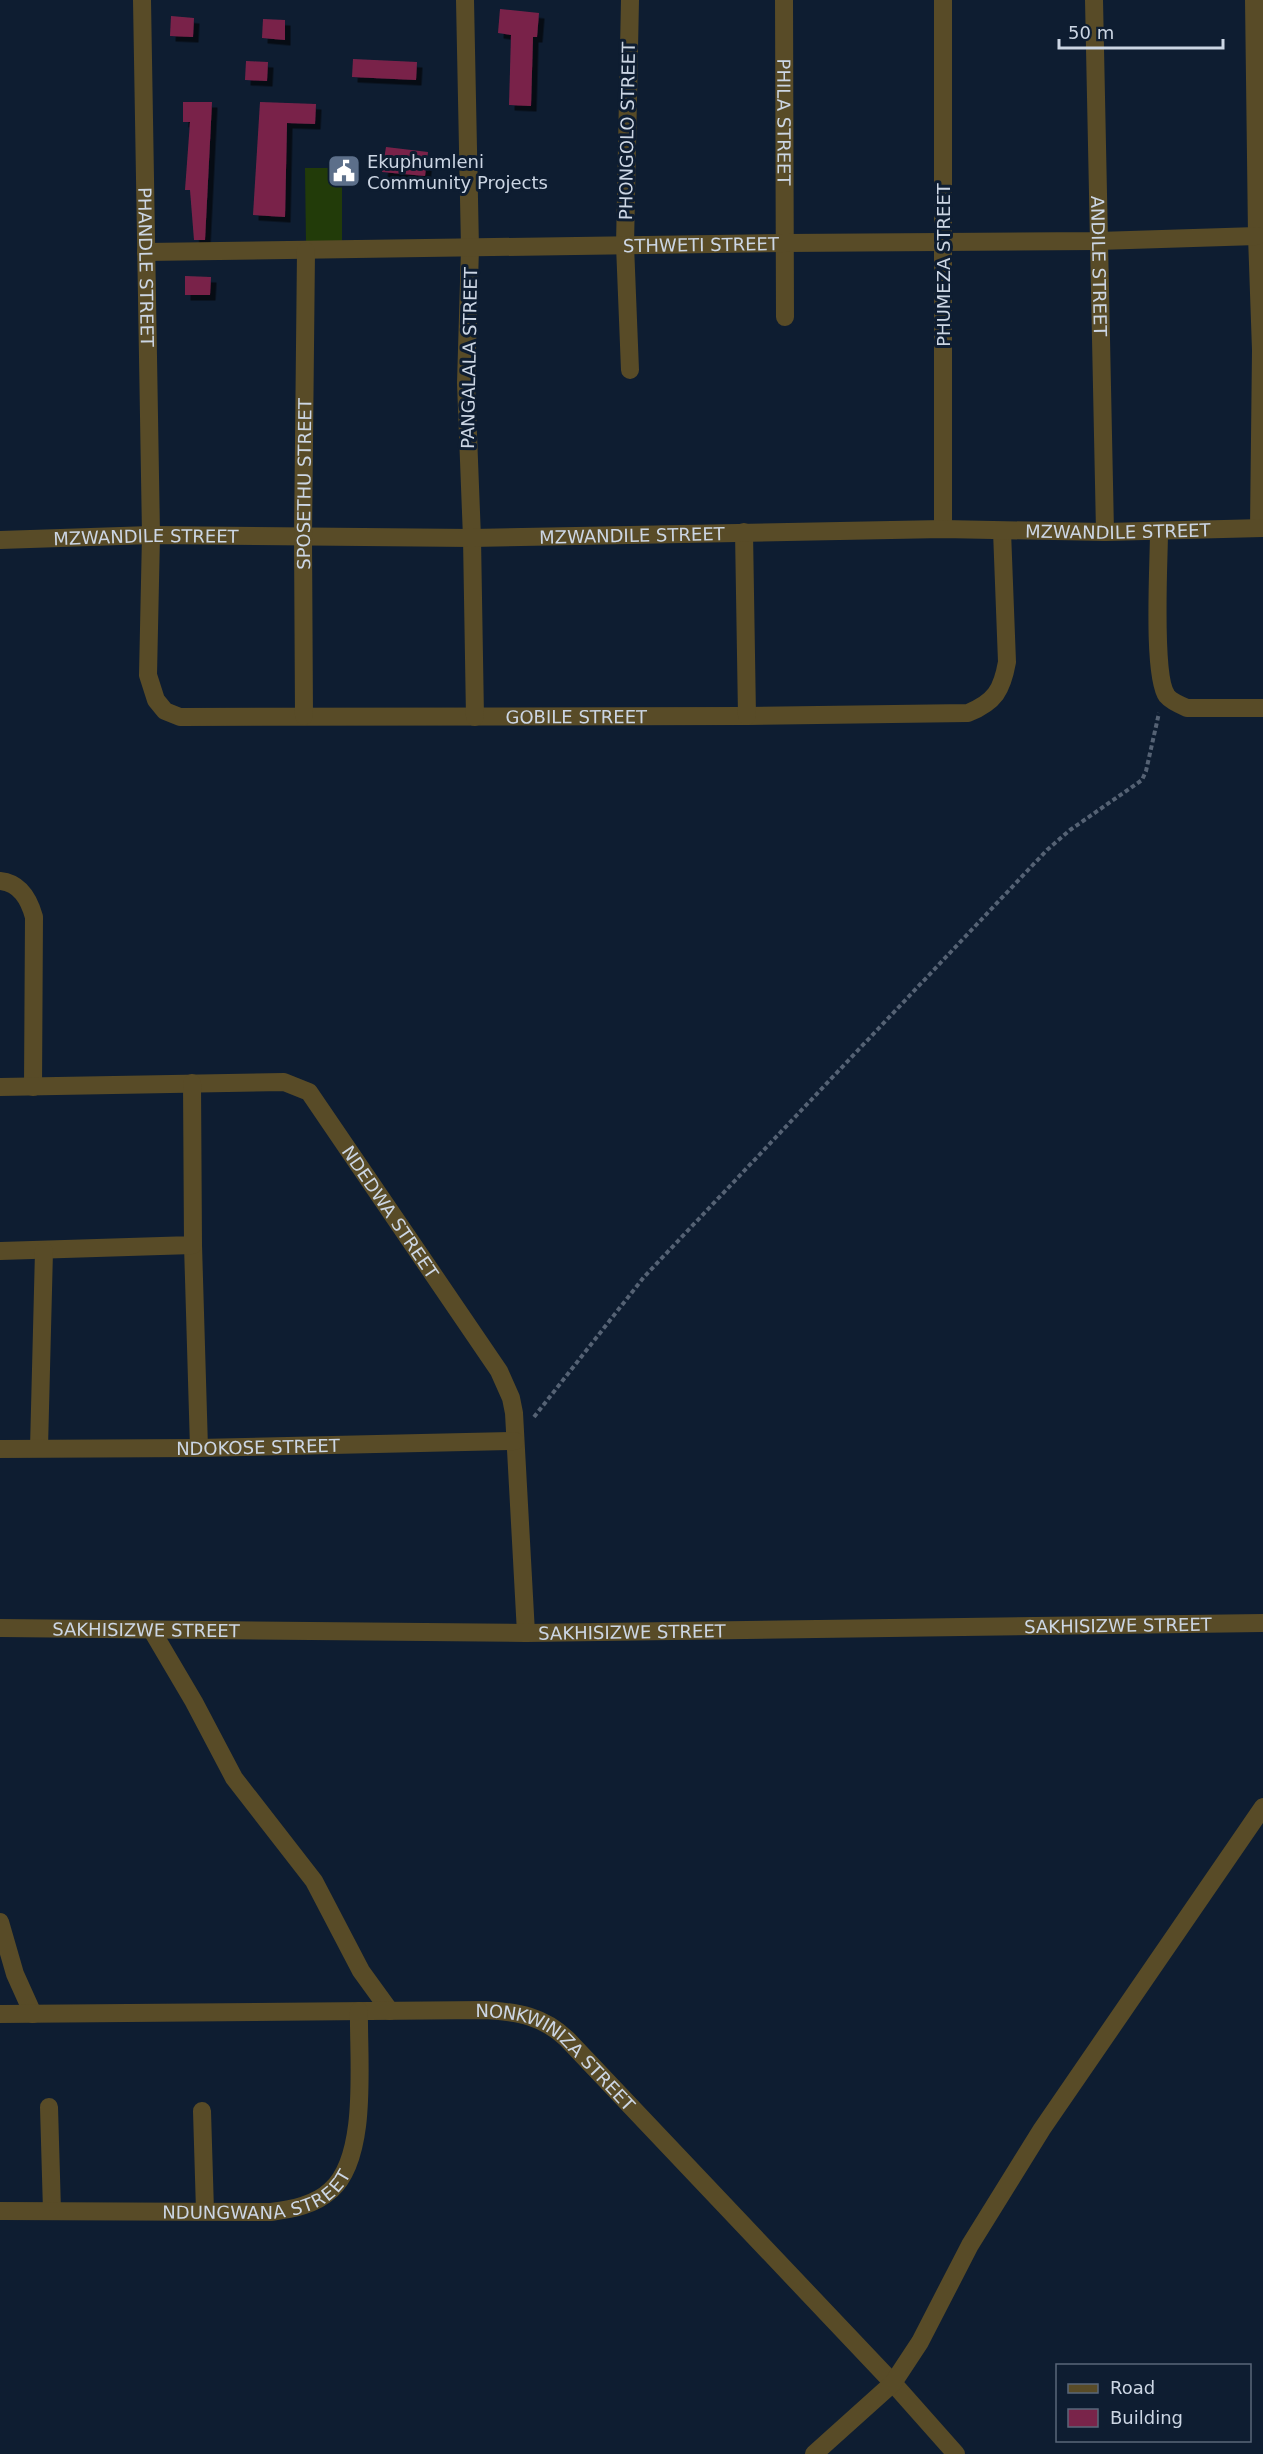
<svg xmlns="http://www.w3.org/2000/svg" width="1263" height="2454" viewBox="0 0 1263 2454" font-family="'DejaVu Sans',sans-serif">
<style>
.green{fill:#223b09}
.building{fill:#79244a;filter:url(#shadow)}
.lines{fill:none;stroke-linecap:round;stroke-linejoin:round}
.path{stroke:#556274;stroke-width:4;stroke-dasharray:4.5 3;stroke-linecap:butt}
.minor{stroke:#584b27;stroke-width:18}
.labels{text-anchor:middle;dominant-baseline:central;stroke-width:6;stroke-linejoin:round;paint-order:stroke}
.street-label{font-size:18px;fill:#ccd6e4;stroke:#0e1d31}
.poi-label{font-size:18px;fill:#ccd6e4;stroke:#0e1d31;text-anchor:start}
</style>
<defs>
<filter id="shadow"><feDropShadow dx="5.5" dy="5.5" stdDeviation="0" flood-color="#0009"/></filter>
</defs>
<rect width="100%" height="100%" fill="#0e1d31"/>
<path class="green" d="M305,168H342V244H306Z"/>
<path class="building" d="M500,9L539,13L537,37H533L531,106L509,105L511,35L498,33Z
M171,16L194,18L193,37L170,36Z
M263,19L285,20V40L262,38Z
M353,59L417,62L416,80L352,77Z
M246,61L268,62L267,81L245,80Z
M183,102H212L205,240H194L190,190H185L190,122H183Z
M260,102L316,104L315,124L287,123L285,217L253,215Z
M386,147L428,152L425,176L382,172Z
M185,276L211,277L210,295H185Z"/>
<g class="lines">
<path class="path" d="M534,1417L644,1277L1047,850L1070,830L1142,780L1146,771L1159,713"/>
<g class="minor">
<path id="s1" d="M142,0L151,535L148,675L156,700L165,711L180,717L747,716L968,713C995,702 1002,690 1007,662L1002,531"/>
<path d="M465,0L470,248L466,383L472,538L475,717"/>
<path d="M630,0L625,245L630,370"/>
<path id="s2" d="M784,0L785,317"/>
<path d="M943,0V529"/>
<path id="s3" d="M1094,0L1105,532"/>
<path d="M1254,0L1257,236L1261,350L1259,528"/>
<path id="s4" d="M146,252L785,243L1098,241L1257,236"/>
<path d="M744,532L747,716"/>
<path d="M1159,532C1159,561 1152,676 1167,696C1171,701 1180,705 1187,708H1263"/>
<path id="s5" d="M0,540L151,535L472,538L943,529L1105,532L1263,528"/>
<path id="s6" d="M304,716L303,537L306,251"/>
<path d="M0,881C20,883 29,899 34,917L33,1087"/>
<path id="s7" d="M0,1087L284,1082L309,1092L499,1371L511,1398L514,1413L526,1633"/>
<path d="M193,1245L199,1448"/>
<path d="M0,1251L193,1245L192,1083"/>
<path d="M39,1448L44,1251"/>
<path id="s8" d="M0,1449L199,1448L515,1441"/>
<path id="s9" d="M0,1628L526,1633L1263,1623"/>
<path d="M151,1629L194,1702L234,1778L314,1881L361,1971L390,2011"/>
<path d="M0,1922L15,1974L33,2014"/>
<path id="s10" d="M0,2014L485,2010C518,2012 543,2016 567,2039L893,2383L956,2454"/>
<path d="M49,2107L52,2211"/>
<path d="M202,2111L205,2211"/>
<path id="s11" d="M0,2211L271,2212C293,2209 315,2205 331,2190C369,2156 358,2059 359,2011"/>
<path d="M814,2454L893,2383L920,2342L970,2245L1042,2129L1263,1807"/>
</g>
</g>
<defs>
<g id="civic-square" transform="scale(1.725)"><rect x="-9" y="-9" width="18" height="18" rx="4" fill="#5c6f8a" stroke="#0e1d31"/><path d="M-.6-6.5H3V-4.5H.6V-3L4-1V1h2V6H-6V1h2V-1L-.6-3ZM-1.2 2.5V6h2.4V2.5Z" fill="#fff"/></g>
</defs>
<g fill-rule="evenodd">
<use href="#civic-square" x="344" y="171"/>
</g>
<g class="labels">
<g class="street-label">
<text stroke="none"><textPath href="#s2" startOffset="122">PHILA STREET</textPath></text>
<text transform="translate(627 131) rotate(-89)">PHONGOLO STREET</text>
<text stroke="none"><textPath href="#s4" startOffset="555">STHWETI STREET</textPath></text>
<text transform="translate(943 265) rotate(-90)">PHUMEZA STREET</text>
<text stroke="none"><textPath href="#s3" startOffset="266">ANDILE STREET</textPath></text>
<text stroke="none"><textPath href="#s1" startOffset="267">PHANDLE STREET</textPath></text>
<text transform="translate(469 358) rotate(-89)">PANGALALA STREET</text>
<text stroke="none"><textPath href="#s6" startOffset="232">SPOSETHU STREET</textPath></text>
<text stroke="none"><textPath href="#s5" startOffset="1118">MZWANDILE STREET</textPath></text>
<text stroke="none"><textPath href="#s5" startOffset="632">MZWANDILE STREET</textPath></text>
<text stroke="none"><textPath href="#s5" startOffset="146">MZWANDILE STREET</textPath></text>
<text stroke="none"><textPath href="#s1" startOffset="1128">GOBILE STREET</textPath></text>
<text stroke="none"><textPath href="#s7" startOffset="456">NDEDWA STREET</textPath></text>
<text stroke="none"><textPath href="#s8" startOffset="258">NDOKOSE STREET</textPath></text>
<text stroke="none"><textPath href="#s9" startOffset="1118">SAKHISIZWE STREET</textPath></text>
<text stroke="none"><textPath href="#s9" startOffset="146">SAKHISIZWE STREET</textPath></text>
<text stroke="none"><textPath href="#s9" startOffset="632">SAKHISIZWE STREET</textPath></text>
<text stroke="none"><textPath href="#s10" startOffset="572">NONKWINIZA STREET</textPath></text>
<text stroke="none"><textPath href="#s11" startOffset="261">NDUNGWANA STREET</textPath></text>
</g>
<g class="poi-label">
<text x="367" y="161">Ekuphumleni<tspan x="367" dy="21">Community Projects</tspan></text>
</g>
</g>
<rect x="1056" y="2364" width="195" height="78" fill="#0e1d31" stroke="#5a6779" stroke-width="1.5"/>
<rect x="1068" y="2384" width="30" height="9" fill="#584b27" stroke="#5a6779" stroke-width="1.5"/>
<text x="1110" y="2394" font-size="18" fill="#ccd6e4">Road</text>
<rect x="1068" y="2409" width="30" height="18" fill="#79244a" stroke="#5a6779" stroke-width="1.5"/>
<text x="1110" y="2424" font-size="18" fill="#ccd6e4">Building</text>
<path d="M1059 39v9h164v-9" fill="none" stroke="#ccd6e4" stroke-width="3"/>
<text x="1068" y="39" font-size="18" fill="#ccd6e4" stroke="#0e1d31" stroke-width="4.5" paint-order="stroke">50 m</text>
</svg>
